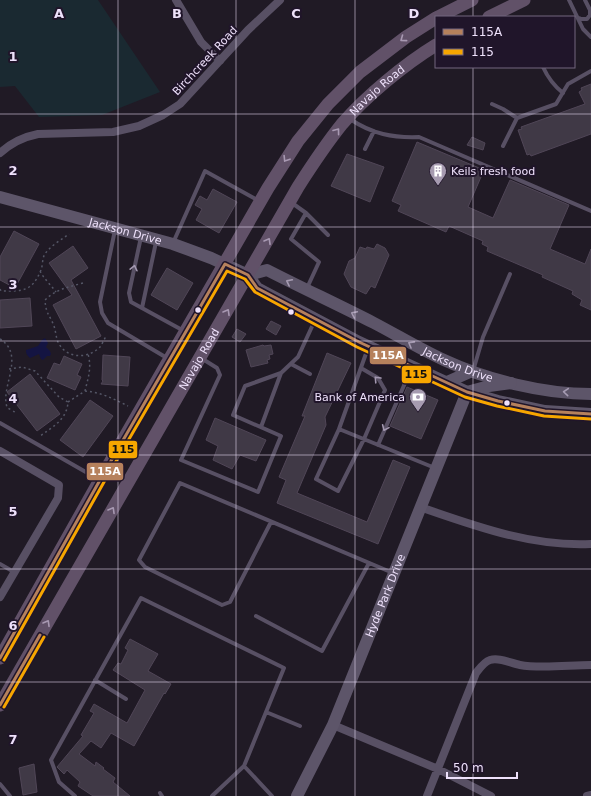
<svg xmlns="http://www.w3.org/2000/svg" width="591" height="796" viewBox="0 0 591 796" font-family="'DejaVu Sans',sans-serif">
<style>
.green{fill:#1a2931}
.water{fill:#141442}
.building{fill:#403946;stroke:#504657}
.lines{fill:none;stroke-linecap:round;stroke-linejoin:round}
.path{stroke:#545666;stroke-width:1.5;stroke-dasharray:2 3;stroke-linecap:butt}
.lane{stroke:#585064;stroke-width:4}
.street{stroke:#585064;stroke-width:8}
.secondary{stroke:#5d5569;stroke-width:12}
.primary{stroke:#615168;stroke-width:13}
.bus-1-casing{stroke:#20152a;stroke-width:6}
.bus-2-casing{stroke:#20152a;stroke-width:6}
.bus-1{stroke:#b6815c;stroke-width:3}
.bus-2{stroke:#f7a600;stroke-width:3}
.oneway{stroke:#a899b2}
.oneway2{stroke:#a398b0}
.oneway3{stroke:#a69bb2}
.grid{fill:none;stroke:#eee1fb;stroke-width:1;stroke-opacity:0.55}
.bus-dot{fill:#eee1fb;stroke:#20152a;stroke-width:1.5}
.labels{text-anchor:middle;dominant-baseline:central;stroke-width:4;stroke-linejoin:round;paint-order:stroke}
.street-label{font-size:11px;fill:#eee1fb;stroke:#20152a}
.poi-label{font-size:11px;fill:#eee1fb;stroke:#20152a;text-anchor:start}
.grid-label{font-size:13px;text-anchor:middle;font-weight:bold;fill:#eee1fb;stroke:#20152a;stroke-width:4;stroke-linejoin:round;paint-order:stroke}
.line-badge{stroke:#20152a;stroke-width:1.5}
.badge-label{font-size:11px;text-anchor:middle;font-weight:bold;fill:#fff}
.pale-badge-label{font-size:11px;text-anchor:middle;font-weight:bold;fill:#111}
</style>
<rect width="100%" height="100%" fill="#201a25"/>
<path class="green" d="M0,0H98L160,92L102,115L39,117L15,86L0,87Z"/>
<path class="water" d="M45,338L48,343L46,347L50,351L51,354L50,356H47L43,360L41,359L39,354L30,358C27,355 26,354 26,350L38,346L42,340Z"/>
<path class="building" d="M591,84V134L531,156L530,154L527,155L518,130L522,129L521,127L585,104L579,92L582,90L581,88Z
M472,137L485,143L483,150L467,145Z
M417,142L484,170L468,207L493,218L510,180L569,205L550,249L585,264L591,249V310L580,305L582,300L572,294L573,291L542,277L543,275L487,251L488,247L482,244L483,241L449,226L446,232L398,211L401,205L392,201Z
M347,154L384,167L370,202L331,186Z
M213,189L237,202L219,233L196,220L202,209L195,205L200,196L207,200Z
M14,231L39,244L15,288L0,280V257Z
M377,244L385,248L389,255L375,288L371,286L366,294L351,287L344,274L349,261L355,258L360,247L366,249L367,247L374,249Z
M73,246L88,268L71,280L101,336L76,349L53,305L72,295L49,263Z
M167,268L193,283L177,310L151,295Z
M30,298L32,326L0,328V300Z
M271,321L281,326L276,335L266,329Z
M237,329L246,334L240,342L232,337Z
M263,345L264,346L271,345L273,354L269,355L270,359L267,360L268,363L251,367L246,350Z
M327,353L351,363L325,417L326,425L297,493L367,522L393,460L410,467L378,544L277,503L286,480L279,477L305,416H302Z
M103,355L130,357L128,386L101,384L103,381L102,380Z
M64,356L82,364L77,375L81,377L75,390L47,378L54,363L60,365Z
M30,374L60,414L37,431L7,392Z
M407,387L438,400L421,439L390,426Z
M90,400L113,416L83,457L60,440Z
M215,418L266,440L256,461L240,455L232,469L213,460L218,446L206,440Z
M130,639L158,654L148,671L171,684L165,694L164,693L134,746L111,733L101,748L91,741L79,754L95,766L96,762L104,768L103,769L115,778L113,782L130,796H93L78,786L80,782L67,770L64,774L57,767L83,736L81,735L94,713L90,711L94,704L127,723L145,690L113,670L118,663L121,664L128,650L125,648Z
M34,764L37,792L23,795L19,768Z"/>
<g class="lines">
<path class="path" d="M40,271C44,279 51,285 56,292
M83,283C69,287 56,289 45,300C46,315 50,315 54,326C56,332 56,339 59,344C68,359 88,359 100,347C102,344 104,340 106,336
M0,289L1,291C23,291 32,292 41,270C43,265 42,258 45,254C50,246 61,240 69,234
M0,339C26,355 0,387 7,407C9,409 13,411 15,412
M9,369L22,367L35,371L59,397L68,402C67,419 53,427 40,436
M85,391C100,392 114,399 128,406
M68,402L85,391C88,378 92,368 88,354"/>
<path class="lane" d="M569,0L583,29L591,37
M585,0L591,12
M579,18L581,19H587L590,15V10
M543,67C548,78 553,85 563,93
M492,104L503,109L517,118
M350,119C372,134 393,138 419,137L591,211
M503,146L517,118L556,104L568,84L591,71
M365,149L374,131
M292,203L306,213L291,239L319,262L307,288
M306,213L328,235
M115,230L100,302L102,313L108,323L167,358
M141,237L129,293L131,302L184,331
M173,243L205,171L259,201
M142,308L156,242
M201,358L217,368L220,375L181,460L258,492L281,436L233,415L245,386L281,373L298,357L315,320
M291,364L310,374
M361,368L378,378L385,390L364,439L338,491L316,479L339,429L435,468
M473,371L483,337L510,274
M0,423L98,479
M261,427L281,373
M339,429L368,348
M378,445L412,367
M271,522L230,602L222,605L145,567L139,560L180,483L393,573
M0,564L14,572
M256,616L322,651L369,563
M95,680L126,699
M266,712L300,726
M244,766L272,796
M0,784L10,796
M160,793L162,796
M75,796L59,782L51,760L141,598L284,668L244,766L212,796"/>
<path class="street" d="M176,0L201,42L220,61
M0,153C11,143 23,137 38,134L113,132L139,126L163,115L180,104L248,30L280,0
M0,451L59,485L58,498L0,597
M420,507C475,526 532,547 591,544
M333,725L438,769L491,796
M427,796L476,673C480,668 484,662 490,660C499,657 510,663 520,665C540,669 570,665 591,665
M587,796L591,795"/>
<g class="secondary">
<path id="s1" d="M0,197L173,244L211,258L248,275L257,288L359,342L467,392L498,401L545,411L591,414"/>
<path id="s2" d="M248,275L267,270C302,288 339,305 374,323C397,335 420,349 444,360C487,380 544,394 591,394"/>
<path d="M445,383L472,371"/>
<path id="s3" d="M297,796L333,725L467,392L489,386L511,383"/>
</g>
<g class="primary">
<path d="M438,17L472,0"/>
<path d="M489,17L524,0"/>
<path d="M0,658L100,480L268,188L298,141L328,104L360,72L406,37L436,18"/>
<path id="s4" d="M0,705L298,187C312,165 326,144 342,124C366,96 405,64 436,45"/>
</g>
<g class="bus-1-casing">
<path id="bus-1" d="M0,658L100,480L225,264L248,275L257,288L359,342L467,392L498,401L545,411L591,414
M0,705L40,635"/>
</g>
<g class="bus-2-casing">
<path id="bus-2" d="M4,660L104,482L227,271L245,279L255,292L357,347L465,397L497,406L544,416L591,419
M4,707L44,637"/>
</g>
<use href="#bus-1" class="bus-1"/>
<use href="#bus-2" class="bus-2"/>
</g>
<defs><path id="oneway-chevron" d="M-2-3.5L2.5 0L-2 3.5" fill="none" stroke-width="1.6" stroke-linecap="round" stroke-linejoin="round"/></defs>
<g class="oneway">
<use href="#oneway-chevron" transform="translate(403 39) rotate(144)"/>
<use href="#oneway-chevron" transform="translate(337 131) rotate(-53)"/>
<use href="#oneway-chevron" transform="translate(286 159) rotate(122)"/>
<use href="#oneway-chevron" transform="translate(268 241) rotate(-60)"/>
<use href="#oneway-chevron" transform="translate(227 312) rotate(-60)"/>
<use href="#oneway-chevron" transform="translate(112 510) rotate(-60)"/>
<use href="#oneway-chevron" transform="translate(47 623) rotate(-60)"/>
</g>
<g class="oneway2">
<use href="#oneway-chevron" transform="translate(134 268) rotate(-77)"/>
<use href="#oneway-chevron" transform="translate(377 379) rotate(-133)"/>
<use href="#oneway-chevron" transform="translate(385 428) rotate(114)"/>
</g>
<g class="oneway3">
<use href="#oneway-chevron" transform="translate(289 282) rotate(-153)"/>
<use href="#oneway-chevron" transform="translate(354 314) rotate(-154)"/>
<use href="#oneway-chevron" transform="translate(411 344) rotate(-151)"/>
<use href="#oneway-chevron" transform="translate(566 392) rotate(-175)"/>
</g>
<path class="grid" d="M118,0V796M236,0V796M355,0V796M473,0V17M473,67V796M0,114H591M0,227H591M0,341H591M0,455H591M0,569H591M0,682H591"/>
<defs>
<g id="building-pin" transform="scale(0.9)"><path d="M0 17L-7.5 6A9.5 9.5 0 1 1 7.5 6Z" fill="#a69bb0" stroke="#20152a"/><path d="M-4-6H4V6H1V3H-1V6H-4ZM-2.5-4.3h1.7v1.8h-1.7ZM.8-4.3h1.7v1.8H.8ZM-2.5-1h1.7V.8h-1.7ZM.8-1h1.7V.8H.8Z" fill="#fff"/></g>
<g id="bank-pin" transform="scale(0.9)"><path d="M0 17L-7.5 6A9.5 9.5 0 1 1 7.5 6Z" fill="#a69bb0" stroke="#20152a"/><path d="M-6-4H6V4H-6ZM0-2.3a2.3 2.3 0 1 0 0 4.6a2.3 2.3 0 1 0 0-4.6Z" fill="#fff"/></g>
</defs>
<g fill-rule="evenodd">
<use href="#building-pin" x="438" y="171"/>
<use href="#bank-pin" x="418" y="397"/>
</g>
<g class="bus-dot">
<circle cx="198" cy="310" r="3.5"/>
<circle cx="291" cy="312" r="3.5"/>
<circle cx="507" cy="403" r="3.5"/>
</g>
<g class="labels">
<g class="street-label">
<text transform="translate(205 61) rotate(-47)">Birchcreek Road</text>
<text stroke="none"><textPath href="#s4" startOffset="723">Navajo Road</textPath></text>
<text stroke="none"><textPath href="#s1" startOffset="130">Jackson Drive</textPath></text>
<text stroke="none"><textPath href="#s4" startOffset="399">Navajo Road</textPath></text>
<text stroke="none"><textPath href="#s2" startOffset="233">Jackson Drive</textPath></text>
<text stroke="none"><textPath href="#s3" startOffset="219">Hyde Park Drive</textPath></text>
</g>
<g class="poi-label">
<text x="451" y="171">Keils fresh food</text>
<text x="405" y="397" text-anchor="end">Bank of America</text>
</g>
</g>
<g class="grid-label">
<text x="59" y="18">A</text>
<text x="177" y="18">B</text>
<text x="296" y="18">C</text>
<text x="414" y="18">D</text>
<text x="13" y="61">1</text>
<text x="13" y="175">2</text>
<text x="13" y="289">3</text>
<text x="13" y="403">4</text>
<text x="13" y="516">5</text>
<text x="13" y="630">6</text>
<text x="13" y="744">7</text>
</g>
<g class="line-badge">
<rect x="369" y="346" width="38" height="19" rx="4" fill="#b6815c"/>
<rect x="401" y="365" width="31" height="19" rx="4" fill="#f7a600"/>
<rect x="108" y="440" width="30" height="19" rx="4" fill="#f7a600"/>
<rect x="86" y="462" width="38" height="19" rx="4" fill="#b6815c"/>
</g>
<g class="badge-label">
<text x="388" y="359">115A</text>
<text x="105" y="475">115A</text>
</g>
<g class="pale-badge-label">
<text x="416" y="378">115</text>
<text x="123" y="453">115</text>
</g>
<rect x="435" y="16" width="140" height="52" fill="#20152a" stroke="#72677e"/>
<rect x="443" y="29" width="20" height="6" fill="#b6815c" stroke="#72677e"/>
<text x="471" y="36" font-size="12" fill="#eee1fb">115A</text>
<rect x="443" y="49" width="20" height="6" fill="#f7a600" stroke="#72677e"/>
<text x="471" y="56" font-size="12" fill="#eee1fb">115</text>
<path d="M447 772v6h70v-6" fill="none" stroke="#eee1fb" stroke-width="2"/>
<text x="453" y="772" font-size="12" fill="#eee1fb" stroke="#20152a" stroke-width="3" paint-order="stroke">50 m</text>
</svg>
